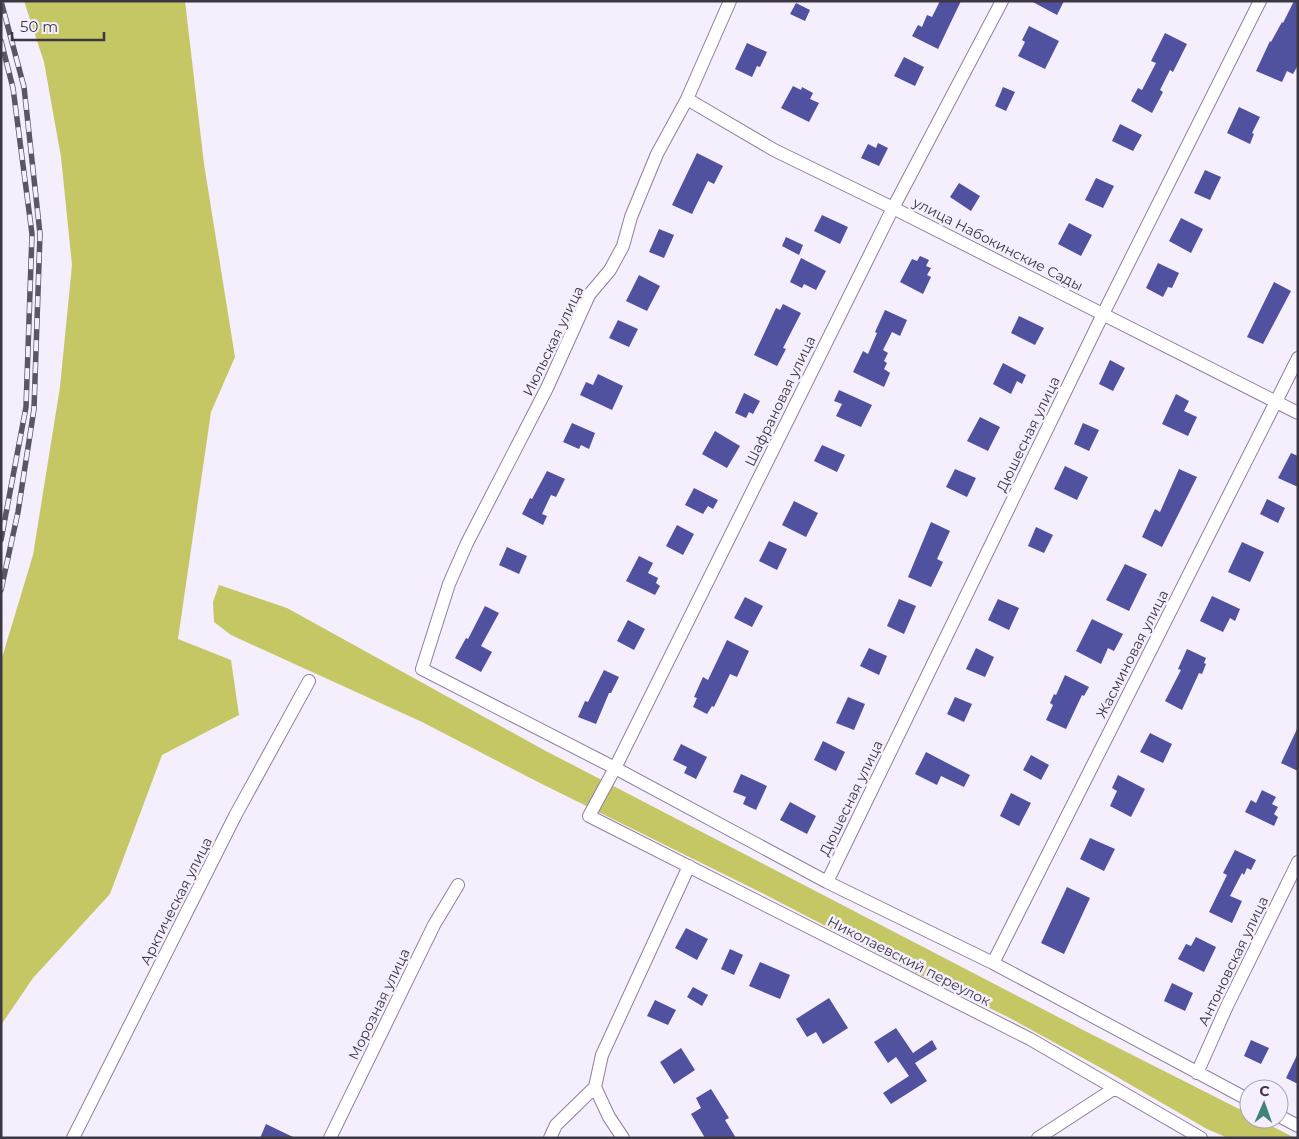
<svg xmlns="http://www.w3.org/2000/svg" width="1299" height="1139" viewBox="0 0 1299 1139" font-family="Montserrat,sans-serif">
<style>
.forest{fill:#c5c764}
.building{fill:#50519f}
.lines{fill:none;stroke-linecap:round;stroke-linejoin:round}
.minor-casing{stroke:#8f7f9e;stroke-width:14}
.minor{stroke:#fff;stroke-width:12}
.rail-casing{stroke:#5c5562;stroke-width:5.5}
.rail{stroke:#f5eefc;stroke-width:4;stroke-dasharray:11;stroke-linecap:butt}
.labels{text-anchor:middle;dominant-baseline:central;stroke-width:5;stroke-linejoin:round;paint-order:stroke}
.street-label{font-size:14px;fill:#3d3643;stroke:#f5eefc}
</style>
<rect width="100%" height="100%" fill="#f5eefc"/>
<path class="forest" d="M24,1H185L204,164L235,357L211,412L178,639L231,660L239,715L162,755L110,894L33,978L1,1025V661L33,555L60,387L72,265L61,157L44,62Z
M219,585L287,608L544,750L1087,1032L1249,1114V1119H1258L1295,1138H1228L1207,1129L1112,1074L1006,1016L920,975L762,893L538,782L422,722L231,635L214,622L213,602Z"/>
<path class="building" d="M940,1H961L938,49L912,36L918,25L922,27L927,15L932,17Z
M1031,1H1064L1057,15Z
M1294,1H1298V65L1293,74L1287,71L1282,82L1256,71L1270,41L1271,42L1282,22L1283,23Z
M796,3L810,10L805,21L790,14Z
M1029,26L1059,41L1045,69L1018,56L1025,42L1022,40Z
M1165,33L1187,44L1173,72L1170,70L1160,90L1163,92L1152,113L1131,101L1138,88L1142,90L1156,63L1151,61Z
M747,43L767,52L760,67L757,66L752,77L735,69Z
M904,57L924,67L915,86L894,76Z
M793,86L801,90L802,87L813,93L810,99L819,103L809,122L781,108Z
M1003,87L1015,92L1006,111L995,106Z
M1239,107L1260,117L1252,133L1254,134L1250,144L1227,133Z
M1120,124L1142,135L1133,151L1112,141Z
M878,143L888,148L879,166L861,158L868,144L876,148Z
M697,153L723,166L714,184L708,181L692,214L672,205Z
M1205,170L1221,177L1210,200L1194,193Z
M1096,178L1114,186L1103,208L1085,200Z
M959,183L980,196L971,211L950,197Z
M822,215L848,227L840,244L814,231Z
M1181,218L1203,229L1191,253L1169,241Z
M1069,223L1092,235L1081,256L1058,244Z
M659,229L674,235L664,258L649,252Z
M786,237L803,245L799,255L782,246Z
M920,256L929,260L926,266L931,268L927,275L931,277L923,294L900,282L912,259L917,261Z
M801,258L826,271L816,290L804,284L802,288L790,282Z
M1158,263L1179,273L1172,288L1168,287L1163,297L1146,288Z
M639,275L660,286L647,311L626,301Z
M1274,282L1291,291L1263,344L1247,337Z
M783,304L801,313L783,348L786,349L777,366L754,355L776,308L780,310Z
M885,310L907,320L900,336L892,332L883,350L888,353L884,361L887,363L884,369L890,373L884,387L853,372L863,351L868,354L877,333L875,332Z
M1019,316L1044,328L1035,345L1011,333Z
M618,320L638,329L629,347L609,338Z
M1110,360L1125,368L1113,391L1099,384Z
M1003,363L1026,375L1022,384L1017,381L1011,394L993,384Z
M598,374L623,386L612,410L580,395L586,382L593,385Z
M839,390L872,405L861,427L836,416L842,404L834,401Z
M744,393L760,401L753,414L749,412L746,418L735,413Z
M1176,394L1189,401L1184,411L1197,417L1188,436L1162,424Z
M980,417L1000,427L988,451L967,441Z
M572,423L595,433L589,449L581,445L579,449L563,442Z
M1083,423L1099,430L1089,451L1074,444Z
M715,431L740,446L727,468L702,454Z
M822,445L845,455L837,472L814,461Z
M1291,453L1298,456V487L1278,478Z
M1065,466L1088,477L1077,500L1054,489Z
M955,469L976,478L967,497L946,487Z
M1179,469L1197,477L1162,547L1142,537L1155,509L1160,512Z
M547,471L565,479L556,497L551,495L542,514L547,516L543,525L522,514L530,498L532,499Z
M694,488L718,500L713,509L708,506L703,514L685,505Z
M1267,499L1285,508L1278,523L1260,514Z
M794,501L818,513L806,537L782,525Z
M931,522L950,531L937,559L943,562L931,587L908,577Z
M677,525L694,534L683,555L666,546Z
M1036,527L1053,535L1044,553L1028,546Z
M769,541L787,549L777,570L759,561Z
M1242,542L1264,552L1250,582L1228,572Z
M507,547L527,556L519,574L499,565Z
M639,556L653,563L648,573L658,578L656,583L660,586L655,595L626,581Z
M1125,564L1147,574L1129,611L1106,600Z
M1212,596L1240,609L1235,621L1230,618L1223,632L1200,621Z
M745,597L763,606L752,627L734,618Z
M899,599L916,606L904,634L887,626Z
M998,599L1019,608L1009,630L988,620Z
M485,606L499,613L481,646L492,652L481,672L455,658L466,638L468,639Z
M1092,619L1123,634L1114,651L1108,648L1101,664L1076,651Z
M628,620L645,629L634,650L617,641Z
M727,640L749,651L737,677L730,674L714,707L712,706L707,714L693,707L697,698L694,697L703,677L708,680Z
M869,648L887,656L879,675L860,666Z
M976,648L994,657L985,677L966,669Z
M1187,649L1206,658L1204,663L1206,664L1202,674L1199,673L1182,710L1165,701L1181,670L1178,669Z
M604,670L619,677L611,693H609L596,724L578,717L585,701L588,702Z
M1065,675L1089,687L1084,696L1082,695L1066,729L1046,720L1053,705L1050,703L1054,694L1056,695Z
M848,697L865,704L854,730L836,723Z
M955,697L972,704L964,722L947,714Z
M1298,727V771L1281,763Z
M1150,733L1172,744L1163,763L1140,752Z
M823,741L845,752L836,771L814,760Z
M681,744L707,757L696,779L684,773L687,767L673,760Z
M926,752L970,775L964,787L941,776L937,785L915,774Z
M1031,755L1049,765L1041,780L1023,770Z
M741,774L767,786L756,810L743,804L746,797L733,792Z
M1118,775L1145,789L1131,817L1110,806L1117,791L1112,788Z
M1262,790L1276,797L1272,804L1278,807L1274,814L1278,817L1274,826L1245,812L1251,800L1256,803Z
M1011,793L1031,803L1019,826L1000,816Z
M790,802L816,816L807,834L780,820Z
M1090,838L1115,849L1104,871L1080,859Z
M1235,850L1256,860L1251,870L1247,868L1244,875L1242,873L1230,896L1242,901L1232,923L1209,912L1227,875L1223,873Z
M1067,887L1090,898L1064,954L1041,943Z
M686,928L708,939L697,960L675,948Z
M1196,937L1216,947L1204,972L1178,959L1186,944L1191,946Z
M730,949L743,955L734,975L721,969Z
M760,962L790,975L780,999L749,986Z
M1172,983L1193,993L1185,1011L1164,1001Z
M693,987L708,995L702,1006L687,997Z
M829,998L848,1028L823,1044L816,1032L807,1037L796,1019Z
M655,1000L676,1010L668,1025L647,1016Z
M896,1028L913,1053L932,1040L937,1049L915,1063L927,1081L891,1104L883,1093L909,1076L896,1057L888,1063L874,1042Z
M1251,1040L1269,1048L1261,1064L1244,1056Z
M681,1048L695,1070L674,1084L660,1062Z
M1298,1053V1084L1286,1078Z
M711,1089L729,1118L725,1120L736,1138H705L691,1114L701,1108L696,1098Z
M266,1124L295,1138H260Z"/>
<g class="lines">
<g class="minor-casing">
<path id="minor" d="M730,1L687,99L657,154L631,217L623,246L610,270L589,295L547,388L467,543L449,584L422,669L615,768L827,882L993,963L1249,1100
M1002,1L893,208L615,768L589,816L1030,1039L1201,1138
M687,99L774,150L893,208L1298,413
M827,882L1103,314L1260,1
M993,963L1298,358
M1197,1073L1227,1006L1298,862
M595,1087L602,1055L689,866
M595,1087L609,1117L623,1138
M1279,1116L1298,1126
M73,1138L235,816L309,681
M330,1138L434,925L458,885
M550,1138L556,1125L595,1087
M1038,1138L1115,1088"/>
</g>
<use href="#minor" class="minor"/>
<g class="rail-casing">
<path id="rail" d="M1,41L13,88L32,234L26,407L1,540
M1,590L18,512L34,409L40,234L24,87L1,1"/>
</g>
<use href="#rail" class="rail"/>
</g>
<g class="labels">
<g class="street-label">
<text transform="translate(998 244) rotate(27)">улица Набокинские Сады</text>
<text transform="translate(553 341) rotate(-64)">Июльская улица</text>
<text transform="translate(780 401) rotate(-64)">Шафрановая улица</text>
<text transform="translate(1028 434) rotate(-64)">Дюшесная улица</text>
<text transform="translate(1132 654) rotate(-63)">Жасминовая улица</text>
<text transform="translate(851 798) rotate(-64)">Дюшесная улица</text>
<text transform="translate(176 901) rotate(-63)">Арктическая улица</text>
<text transform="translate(909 961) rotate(27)">Николаевский переулок</text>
<text transform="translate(1233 961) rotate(-64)">Антоновская улица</text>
<text transform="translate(379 1004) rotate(-64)">Морозная улица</text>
</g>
</g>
<rect width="1299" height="1139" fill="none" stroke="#3d3643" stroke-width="5"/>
<g transform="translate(1264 1104) rotate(2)"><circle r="24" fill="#f5eefc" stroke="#aba4b2"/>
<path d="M0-4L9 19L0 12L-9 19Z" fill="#408479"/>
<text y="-8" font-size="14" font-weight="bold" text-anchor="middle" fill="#3d3643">С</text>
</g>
<path d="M12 32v8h92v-8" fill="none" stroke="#3d3643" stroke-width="2.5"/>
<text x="20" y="32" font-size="15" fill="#3d3643" stroke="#f5eefc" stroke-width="4" paint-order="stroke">50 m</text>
</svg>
